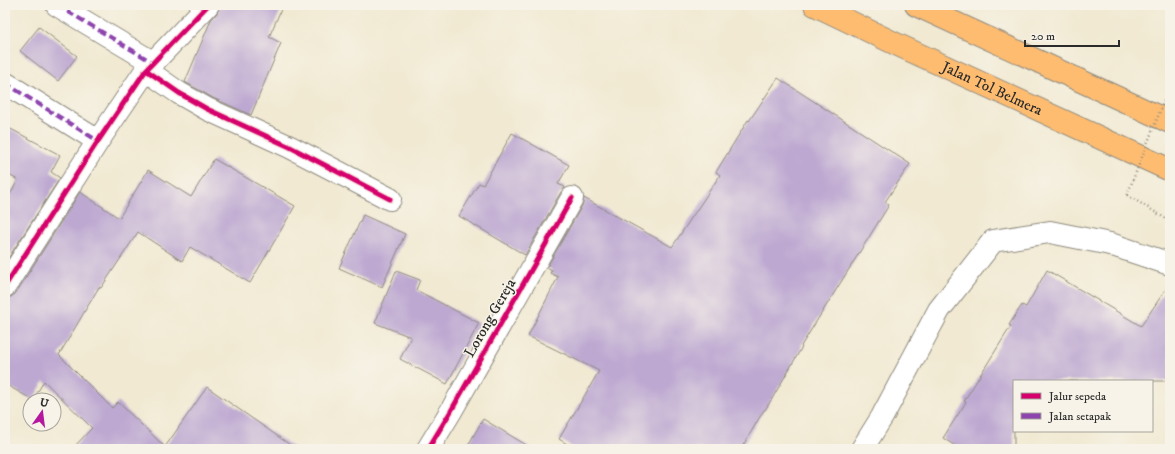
<svg xmlns="http://www.w3.org/2000/svg" width="1175" height="454" viewBox="0 0 1175 454" font-family="'IM FELL DW Pica',serif">
<style>
.building{fill:#bda8d1}
.lines{fill:none;stroke-linecap:round;stroke-linejoin:round}
.minor-casing{stroke:#8e8a7e;stroke-width:24}
.highway-casing{stroke:#8e8a7e;stroke-width:24}
.path{stroke:#8e8a7e;stroke-width:2.5;stroke-dasharray:1 3;stroke-linecap:butt}
.minor{stroke:#fff;stroke-width:22}
.highway{stroke:#febc70;stroke-width:22}
.path-bridge{stroke:#8e8a7e;stroke-width:2.5;stroke-dasharray:1 3;stroke-linecap:butt}
.quiet{stroke:#8e44ad;stroke-width:4;stroke-dasharray:8 4;stroke-linecap:butt}
.cycleway-casing{stroke:#f7f3e8;stroke-width:8}
.cycleway{stroke:#d6006c;stroke-width:5}
.labels{text-anchor:middle;dominant-baseline:central;stroke-width:3;stroke-linejoin:round;paint-order:stroke}
.street-label{font-size:15px;fill:#2b2b2b;stroke:#f7f3e8}
</style>
<rect width="100%" height="100%" fill="#f7f3e8"/>
<filter id="ink" filterUnits="userSpaceOnUse"><feTurbulence type="fractalNoise" baseFrequency=".025" numOctaves="2"/><feDisplacementMap in="SourceGraphic" scale="8" xChannelSelector="R" yChannelSelector="G"/><feConvolveMatrix kernelMatrix="1 2 1 2 8 2 1 2 1" color-interpolation-filters="sRGB"/></filter>
<filter id="wash" filterUnits="userSpaceOnUse"><feTurbulence type="fractalNoise" baseFrequency=".012" numOctaves="4" result="noise"/><feDisplacementMap in="SourceGraphic" scale="16" xChannelSelector="R" yChannelSelector="G"/><feGaussianBlur stdDeviation="0.9" result="paint"/><feColorMatrix in="noise" values="0 0 0 0 0 0 0 0 0 0 0 0 0 0 0 0 0 1.4 0 .05"/><feComposite in="paint" operator="in"/></filter>
<g filter="url(#wash)">
<rect width="100%" height="100%" fill="#f1e9d2"/>
<g id="blocks">
<path class="building" d="M220,5H283L269,37L281,43L251,115L213,98L185,82L211,20L217,13Z
M39,27L77,56L58,81L20,51Z
M778,78L910,164L885,202L889,205L801,346L802,347L773,397L765,410H764L741,449H575L559,439L599,371L528,336L558,277L550,273L552,270L547,267L583,204L584,198L672,247L720,175L716,172L748,120L749,121Z
M5,126L60,155L51,172L60,178L5,263V204L18,180L5,173Z
M512,133L569,165L558,184L565,187L561,192L525,255L459,216L479,183L483,185Z
M214,159L295,206L250,283L190,247L182,261L138,232L101,288L99,287L59,355L112,408L118,402L165,447L207,387L296,449H72L92,428L44,381L33,400L5,384V298L11,297L16,293L80,192L119,218L148,170L191,197Z
M363,215L405,234L382,287L339,268Z
M1047,270L1141,326L1170,283V381H1014V449H960L943,438L966,402L964,401L1011,326L1009,325L1022,305L1026,307Z
M396,271L420,280L416,290L479,323L447,384L400,359L411,337L375,323Z
M483,419L533,449H466Z"/>
</g>
</g>
<g filter="url(#ink)">
<use href="#blocks" fill-opacity="0" stroke="#8e8a7e" stroke-width="1"/>
<g class="lines">
<g class="minor-casing">
<path id="minor" d="M57,5L152,62
M146,70L179,93L207,109L290,147L390,199
M5,83L98,141
M5,286L98,141L146,70L208,5
M428,449L451,411L572,198
M862,449L882,417L939,310L993,241L1050,232L1110,244L1170,264"/>
</g>
<g class="highway-casing">
<g id="highway">
<path id="s1" d="M815,5L896,44L1170,170"/>
<path d="M916,5L1170,122"/>
</g>
</g>
<path class="path" d="M1127,195L1170,221"/>
<use href="#minor" class="minor"/>
<use href="#highway" class="highway"/>
<path class="path-bridge" d="M1127,195L1170,86"/>
<path class="quiet" d="M57,5L152,62L154,60
M5,83L98,141"/>
<g class="cycleway-casing">
<path id="cycleway" d="M146,70L179,93L207,109L290,147L390,199
M5,286L98,141L146,70L208,5
M428,449L451,411L572,198"/>
</g>
<use href="#cycleway" class="cycleway"/>
</g>
</g>
<g class="labels">
<g class="street-label">
<text stroke="none"><textPath href="#s1" startOffset="196">Jalan Tol Belmera</textPath></text>
<text transform="translate(490 318) rotate(-60)">Lorong Gereja</text>
</g>
</g>
<rect width="1175" height="454" fill="none" stroke="#f7f3e8" stroke-width="20"/>
<rect x="1013" y="380" width="140" height="52" fill="#f7f3e8" stroke="#a5a39c"/>
<rect x="1021" y="393" width="20" height="6" fill="#d6006c" stroke="#a5a39c"/>
<text x="1049" y="400" font-size="12" fill="#2b2b2b">Jalur sepeda</text>
<rect x="1021" y="413" width="20" height="6" fill="#8e44ad" stroke="#a5a39c"/>
<text x="1049" y="420" font-size="12" fill="#2b2b2b">Jalan setapak</text>
<g transform="translate(42 412) rotate(14)"><circle r="19" fill="#f7f3e8" stroke="#a5a39c"/>
<path d="M0-3L7 15L0 10L-7 15Z" fill="#b5179e"/>
<text y="-6" font-size="11" font-weight="bold" text-anchor="middle" fill="#2b2b2b">U</text>
</g>
<path d="M1025 40v6h94v-6" fill="none" stroke="#2b2b2b" stroke-width="2"/>
<text x="1031" y="40" font-size="12" fill="#2b2b2b" stroke="#f7f3e8" stroke-width="3" paint-order="stroke">20 m</text>
</svg>
